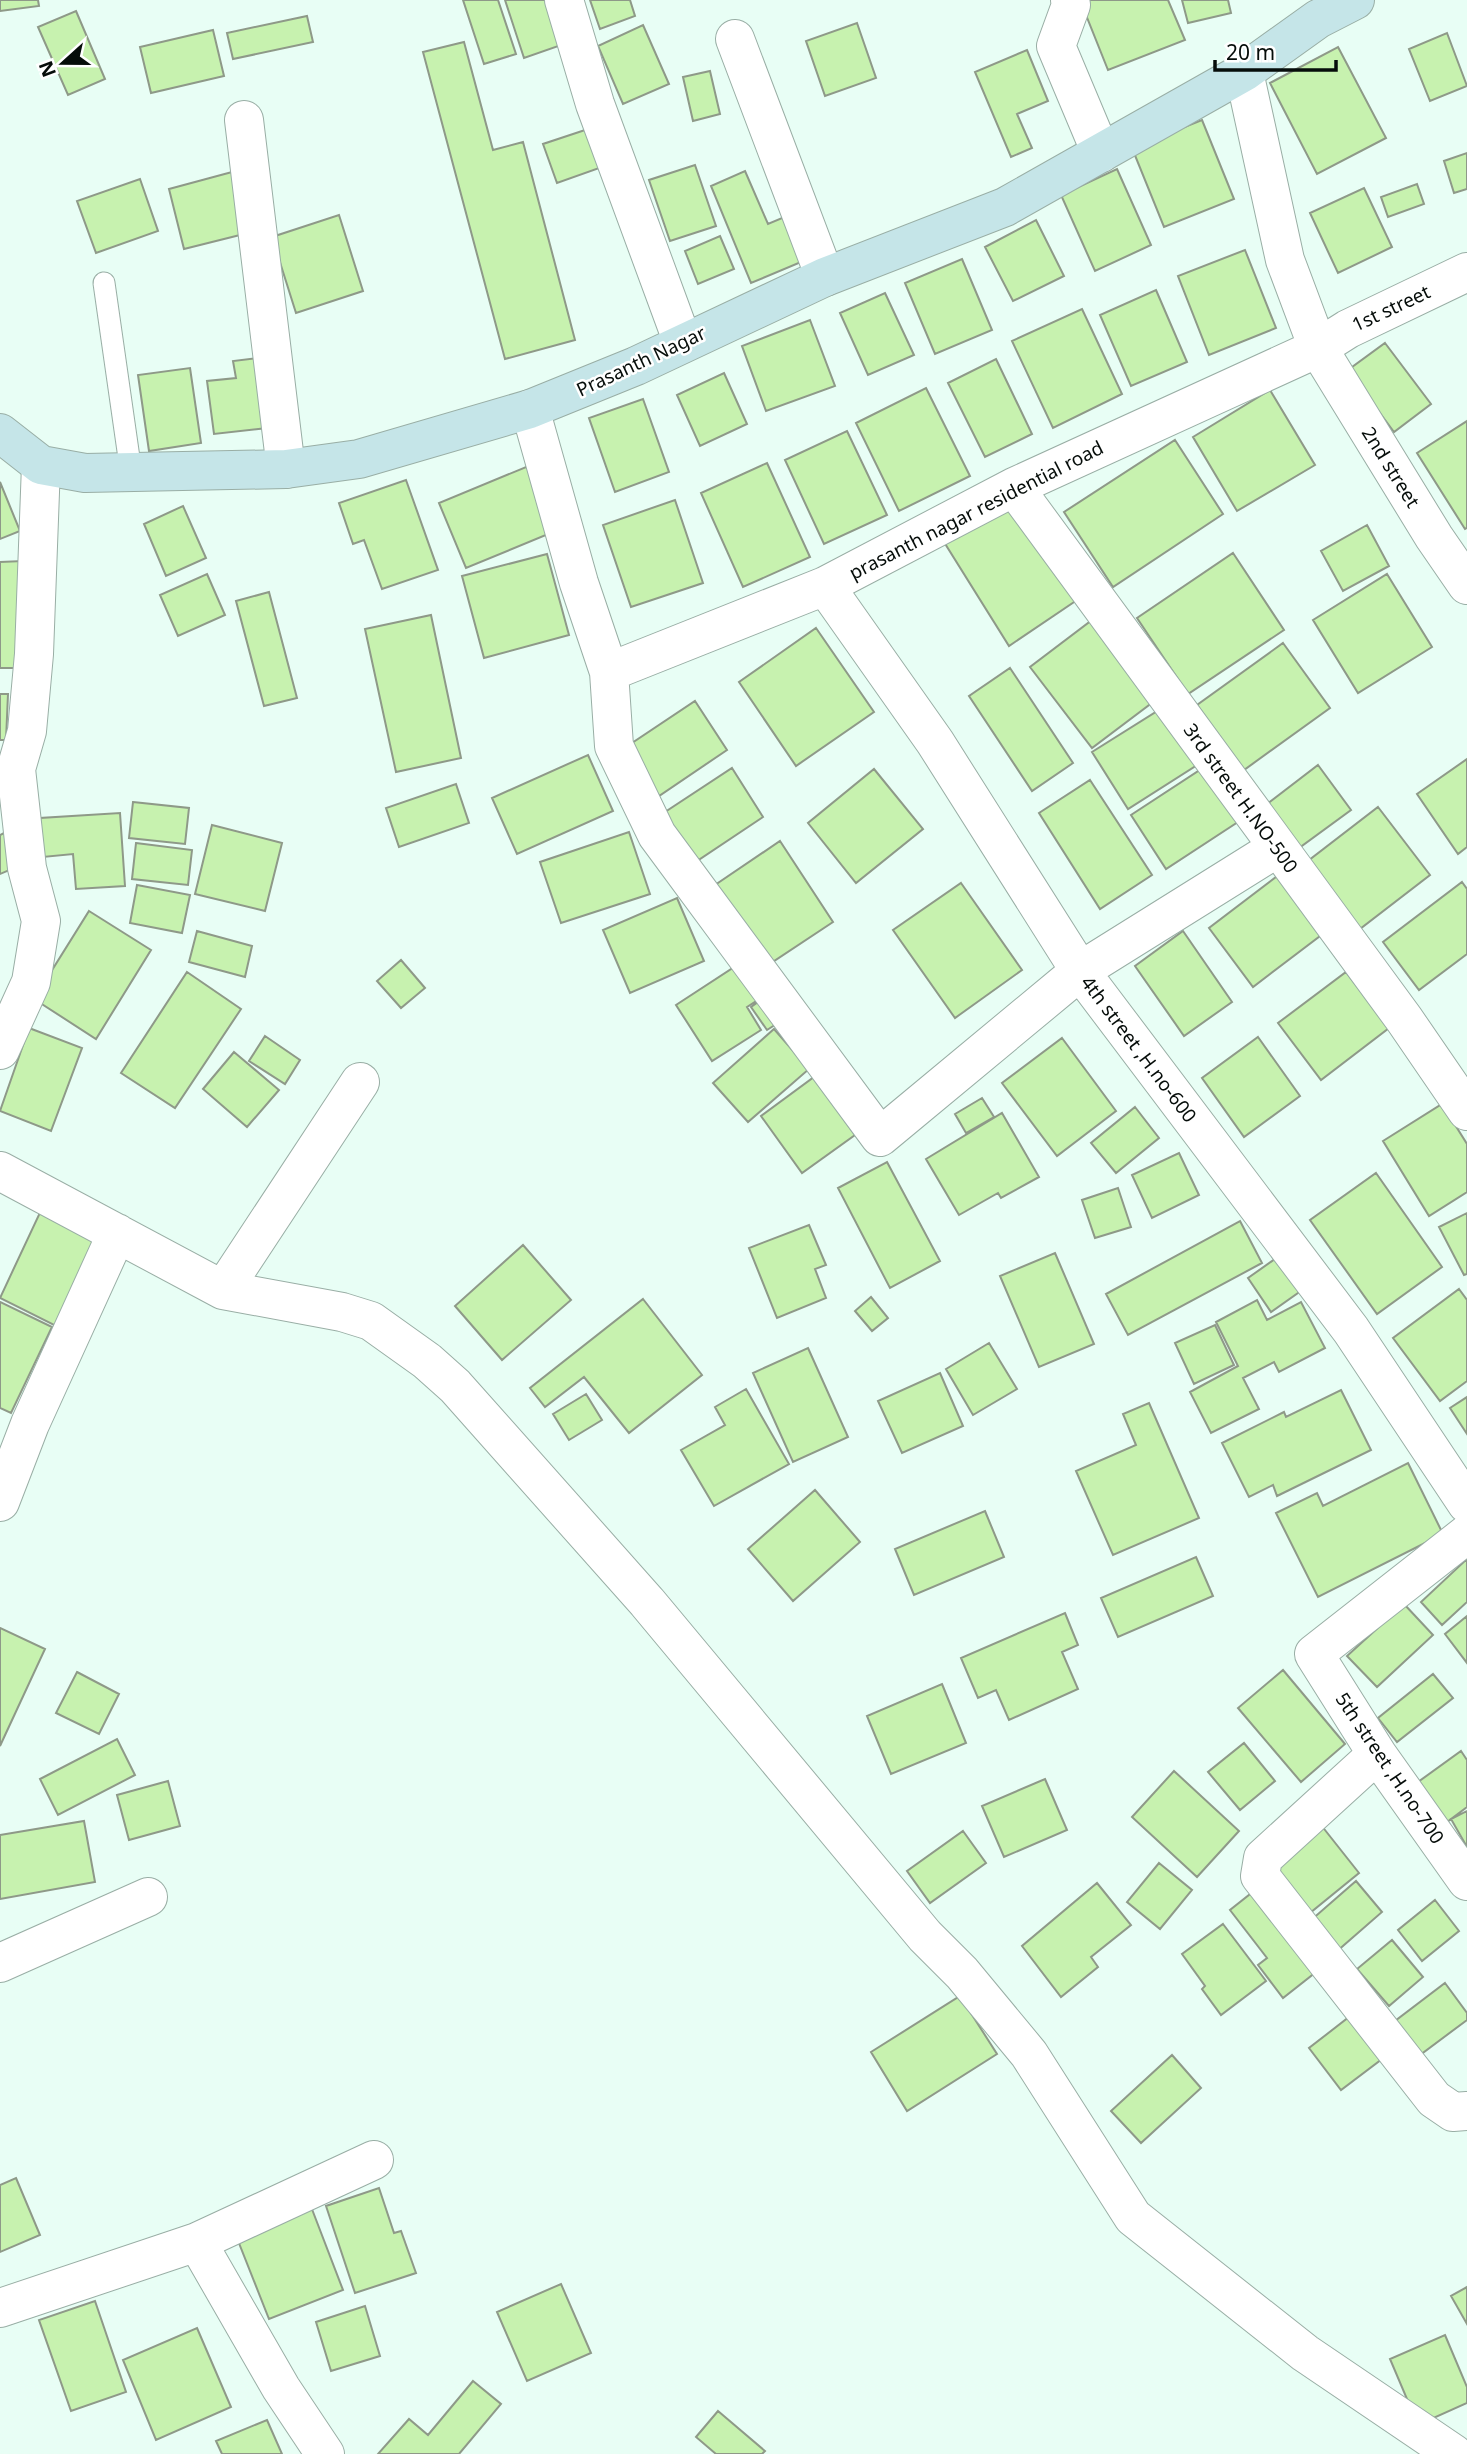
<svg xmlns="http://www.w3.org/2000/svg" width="1467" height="2454" viewBox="0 0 1467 2454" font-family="'Noto Sans',sans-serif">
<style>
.building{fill:#c7f2af;stroke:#8e9988;stroke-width:2}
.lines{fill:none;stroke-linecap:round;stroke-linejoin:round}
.lane-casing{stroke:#99aea5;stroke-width:23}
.street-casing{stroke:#99aea5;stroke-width:40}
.secondary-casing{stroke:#99aea5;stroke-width:40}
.lane{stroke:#fff;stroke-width:21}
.street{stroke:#fff;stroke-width:38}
.secondary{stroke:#c5e5e8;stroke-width:38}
.labels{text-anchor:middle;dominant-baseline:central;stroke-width:5;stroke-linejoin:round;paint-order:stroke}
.street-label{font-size:19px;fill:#060d0a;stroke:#fff}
</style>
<rect width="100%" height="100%" fill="#e8fef5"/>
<path class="building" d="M0,0H38L39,6L0,11Z
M463,0H498L516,54L484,64Z
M505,0H555L570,42L524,58Z
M590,0H630L635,16L600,29Z
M1080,0H1168L1185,40L1108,70Z
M1182,0H1228L1231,13L1188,23Z
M76,11L105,79L68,95L38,27Z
M307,16L313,42L233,59L227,33Z
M857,23L876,78L825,96L806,41Z
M643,25L669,84L623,104L598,46Z
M213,30L224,76L151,93L140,47Z
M1447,33L1467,86L1430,101L1409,49Z
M464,42L493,150L523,142L575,340L505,359L423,52Z
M1338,47L1386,138L1317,174L1270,83Z
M1027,50L1048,101L1017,114L1032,148L1011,157L975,72Z
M710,71L720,114L693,121L683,77Z
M1202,120L1234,199L1164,227L1132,148Z
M591,128L605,166L557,183L543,144Z
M1467,153V189L1454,193L1444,161Z
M695,165L716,226L670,241L649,180Z
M1117,169L1151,245L1095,271L1061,195Z
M745,171L768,224L794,213L813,257L751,283L711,186Z
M232,172L248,233L184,249L169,189Z
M140,179L158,231L96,253L77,201Z
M1417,184L1424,204L1388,217L1381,197Z
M1364,188L1392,247L1338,273L1310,213Z
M339,215L363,291L296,313L272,237Z
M1036,220L1064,276L1013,301L985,247Z
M720,236L734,269L698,284L685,251Z
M1245,250L1276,328L1209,355L1178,276Z
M962,259L992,330L935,354L905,283Z
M1156,290L1187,362L1131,386L1100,315Z
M885,293L914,355L868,375L840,313Z
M1082,309L1122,394L1053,428L1012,341Z
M810,320L835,386L766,411L742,346Z
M1385,343L1431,404L1394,432L1348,370Z
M259,358L267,428L214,434L207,381L236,378L233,361Z
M996,359L1032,434L985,457L948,383Z
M190,368L201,443L149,451L138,375Z
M724,373L747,424L700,446L677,395Z
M926,388L970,476L899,511L856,423Z
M1270,390L1315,465L1237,511L1193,437Z
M643,399L669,472L615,492L589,418Z
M1467,421V528L1465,529L1417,453Z
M847,431L887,515L824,544L785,460Z
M1175,440L1223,514L1113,587L1064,512Z
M767,463L810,557L743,587L701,493Z
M531,465L558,530L466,568L439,503Z
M406,480L438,570L382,589L364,540L353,544L339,503Z
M0,482L20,531L0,539Z
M1012,496L1080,598L1009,646L944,542Z
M675,500L703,583L631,607L603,525Z
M183,506L206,558L166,576L144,524Z
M1367,525L1389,566L1343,591L1321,551Z
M1233,553L1284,630L1188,694L1137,618Z
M547,554L569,635L484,658L462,576Z
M23,561L26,668H0V562Z
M207,574L225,615L178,636L160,595Z
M1387,574L1432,647L1358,693L1313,620Z
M269,592L297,698L264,706L236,601Z
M431,615L461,758L396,772L365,629Z
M1096,617L1157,699L1092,748L1030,667Z
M816,628L874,712L796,766L739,682Z
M1283,643L1330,708L1244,770L1197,705Z
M1010,668L1073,763L1032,791L969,696Z
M0,694H8L6,740H0Z
M695,701L727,750L659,796L626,747Z
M1167,705L1202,762L1128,809L1092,752Z
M588,755L613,811L517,854L492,798Z
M1467,759V847L1458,854L1417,794Z
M1318,765L1351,810L1299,848L1267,804Z
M1206,766L1241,820L1166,869L1131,815Z
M732,768L763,817L694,863L662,814Z
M874,769L923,829L856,883L808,823Z
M1090,780L1152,875L1100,909L1039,813Z
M456,784L469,823L399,847L386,808Z
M133,802L189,808L185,844L129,838Z
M1378,807L1430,875L1356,932L1304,864Z
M120,813L125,886L76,889L73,854L43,857L40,818Z
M212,825L282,843L265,911L195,894Z
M6,832L19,866L0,874V835Z
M629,832L650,894L561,923L540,862Z
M780,841L833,922L768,965L715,885Z
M136,843L192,850L188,885L132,879Z
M1280,874L1324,933L1253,987L1209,928Z
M1462,882L1467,889V954L1419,990L1383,942Z
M961,883L1022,970L955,1018L893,930Z
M137,885L190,895L182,933L130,923Z
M677,898L704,961L630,993L603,930Z
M89,911L151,950L96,1039L34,999Z
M197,931L252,946L245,977L189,962Z
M1183,931L1232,1002L1184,1036L1135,966Z
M401,960L425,988L401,1008L377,981Z
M742,962L764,996L747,1007L761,1030L712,1061L676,1005Z
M187,972L241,1009L175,1108L121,1073Z
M1346,972L1389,1028L1321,1080L1278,1023Z
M765,997L781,1021L767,1030L751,1007Z
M29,1028L82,1048L51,1131L0,1111Z
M774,1029L809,1069L748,1122L713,1083Z
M265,1036L300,1060L285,1084L249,1061Z
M1258,1037L1300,1096L1244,1137L1202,1078Z
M1062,1038L1116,1111L1057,1156L1002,1083Z
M234,1052L279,1090L247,1127L203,1089Z
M814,1077L855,1135L802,1173L761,1116Z
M982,1098L994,1117L966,1133L955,1114Z
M1442,1104L1467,1144V1192L1429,1216L1383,1141Z
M1135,1107L1159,1138L1116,1173L1091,1143Z
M1002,1113L1039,1177L1001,1198L998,1193L959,1215L926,1159Z
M1179,1153L1199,1195L1152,1218L1132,1175Z
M887,1162L940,1261L890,1288L838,1188Z
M1376,1173L1442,1267L1377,1314L1310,1220Z
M1118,1188L1131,1227L1095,1238L1082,1200Z
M44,1204L104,1234L58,1327L0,1298Z
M1467,1213V1274L1464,1275L1439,1227Z
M1240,1221L1262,1263L1128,1335L1106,1294Z
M809,1225L826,1265L815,1269L826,1298L777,1318L749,1248Z
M523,1245L571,1300L502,1360L455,1306Z
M1055,1253L1094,1344L1039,1367L1000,1276Z
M1282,1254L1305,1288L1271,1312L1248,1278Z
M1459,1289L1467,1300V1381L1440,1401L1393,1338Z
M871,1297L888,1318L872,1331L855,1311Z
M643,1299L702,1375L629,1433L584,1377L545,1407L530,1388Z
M1257,1300L1267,1320L1301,1302L1325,1348L1279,1372L1274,1362L1243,1378L1259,1409L1211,1433L1190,1392L1238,1366L1216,1322Z
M0,1302L52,1327L11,1413L0,1408Z
M1215,1325L1234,1365L1194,1384L1175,1343Z
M989,1343L1017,1389L973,1415L946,1369Z
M808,1348L848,1437L793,1462L753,1373Z
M940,1373L963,1426L902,1453L878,1401Z
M746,1389L789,1464L714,1506L681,1450L725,1425L715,1407Z
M1341,1390L1371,1450L1277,1496L1273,1485L1249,1497L1222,1443L1284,1412L1286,1417Z
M586,1394L602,1420L569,1440L553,1414Z
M1467,1397V1434L1450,1408Z
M1149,1403L1199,1518L1113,1555L1076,1471L1136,1445L1123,1414Z
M1408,1463L1443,1534L1318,1597L1276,1513L1317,1493L1323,1506Z
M815,1490L860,1542L793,1601L748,1549Z
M985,1511L1004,1557L914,1595L895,1549Z
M1196,1557L1213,1596L1118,1637L1101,1598Z
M1467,1559V1602L1442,1625L1421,1602Z
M1404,1604L1433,1635L1377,1687L1347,1656Z
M1065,1613L1078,1645L1062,1652L1078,1689L1009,1720L996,1690L978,1698L961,1658Z
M1467,1616V1663L1445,1634Z
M0,1628L45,1649L0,1746Z
M1283,1670L1345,1744L1301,1782L1238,1708Z
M77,1672L119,1694L99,1734L56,1713Z
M1433,1674L1453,1698L1397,1742L1378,1718Z
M942,1684L966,1743L891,1774L867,1716Z
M117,1739L135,1775L58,1815L40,1779Z
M1244,1743L1275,1781L1240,1810L1208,1772Z
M1461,1751L1467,1760V1807L1447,1822L1418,1782Z
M1174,1771L1239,1831L1197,1877L1132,1817Z
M1045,1779L1067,1830L1004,1857L982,1806Z
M168,1781L180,1826L129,1840L117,1795Z
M1467,1811V1847L1451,1819Z
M84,1821L95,1882L0,1899V1835Z
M1321,1825L1359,1873L1305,1917L1266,1869Z
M963,1831L986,1863L930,1903L907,1871Z
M1159,1863L1192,1890L1160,1929L1127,1902Z
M1356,1881L1382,1912L1336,1952L1310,1921Z
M1097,1883L1131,1925L1091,1957L1098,1967L1061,1997L1022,1946Z
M1254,1891L1316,1972L1283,1998L1258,1965L1267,1958L1230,1910Z
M1435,1900L1459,1931L1422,1961L1398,1930Z
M1223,1924L1266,1981L1221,2015L1202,1989L1205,1986L1182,1954Z
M1392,1940L1423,1977L1389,2006L1357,1969Z
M1445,1983L1467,2013V2020L1420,2055L1395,2021Z
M960,1996L997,2054L907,2111L871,2052Z
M1349,2017L1382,2059L1341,2090L1309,2048Z
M1172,2055L1201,2088L1141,2143L1111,2111Z
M16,2178L40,2235L0,2252V2185Z
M379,2188L394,2233L401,2231L416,2273L355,2293L326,2206Z
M310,2204L343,2290L269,2319L235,2233Z
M561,2284L591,2353L527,2381L497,2312Z
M1467,2287V2324L1451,2296Z
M95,2301L126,2392L71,2411L39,2320Z
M365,2306L380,2356L331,2371L316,2322Z
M197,2328L231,2407L156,2440L123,2360Z
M1445,2335L1467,2387V2403L1418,2425L1390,2359Z
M473,2381L501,2404L459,2454H378L409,2419L428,2435Z
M718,2411L765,2451L762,2454H716L696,2437Z
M267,2420L282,2454H222L216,2441Z"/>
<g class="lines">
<g class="lane-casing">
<path id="lane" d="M104,283L131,472"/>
</g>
<g class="street-casing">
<path id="street" d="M564,0L595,104L683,343
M1070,0L1071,5L1056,46L1101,153
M735,39L825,277
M1244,72L1285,260L1318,348L1434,537L1467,585
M244,120L286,469
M530,409L579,583L609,672L825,586L1014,487L1318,348L1348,329L1467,272
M1014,487L1404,1019L1467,1111
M825,586L935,742L1080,971L1351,1330L1467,1504
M609,672L614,746L657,835L880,1137L1080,971L1277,848
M0,1050L31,982L41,921L27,868L16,769L27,731L34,654L41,465
M0,1171L223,1290L342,1312L371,1321L427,1361L455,1386L647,1602L925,1936L962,1973L1029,2054L1133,2217L1305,2353L1454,2454
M223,1290L360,1082
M0,1502L30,1424L117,1233
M1467,1534L1314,1654L1377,1754L1467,1881
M1377,1754L1263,1858L1260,1876L1434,2099L1453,2112L1467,2111
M0,1963L148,1897
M197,2242L374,2160
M0,2308L197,2242L281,2388L325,2454"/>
</g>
<g class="secondary-casing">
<path id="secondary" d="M0,433L41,465L85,473L286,469L359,459L530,409L636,366L825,277L1005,207L1244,72L1318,19L1355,0"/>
</g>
<use href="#lane" class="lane"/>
<use href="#street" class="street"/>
<use href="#secondary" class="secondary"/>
</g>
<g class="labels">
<g class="street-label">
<text transform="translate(1391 308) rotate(-25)">1st street</text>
<text transform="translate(641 361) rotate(-25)">Prasanth Nagar</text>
<text transform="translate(1391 467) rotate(58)">2nd street</text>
<text transform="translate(976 510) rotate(-27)">prasanth nagar residential road</text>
<text transform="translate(1241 798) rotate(54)">3rd street H.NO-500</text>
<text transform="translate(1139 1049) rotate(53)">4th street ,H.no-600</text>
<text transform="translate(1390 1768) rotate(56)">5th street ,H.no-700</text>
</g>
</g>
<g transform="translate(63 63) rotate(249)" stroke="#ffffff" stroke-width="5" paint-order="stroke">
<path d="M0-5L12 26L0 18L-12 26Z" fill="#060d0a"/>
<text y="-10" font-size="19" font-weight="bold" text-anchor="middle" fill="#060d0a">N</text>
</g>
<path d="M1215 60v10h121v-10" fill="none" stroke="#060d0a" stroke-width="3.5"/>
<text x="1226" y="60" font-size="21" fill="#060d0a" stroke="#ffffff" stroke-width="5" paint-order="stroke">20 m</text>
</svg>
